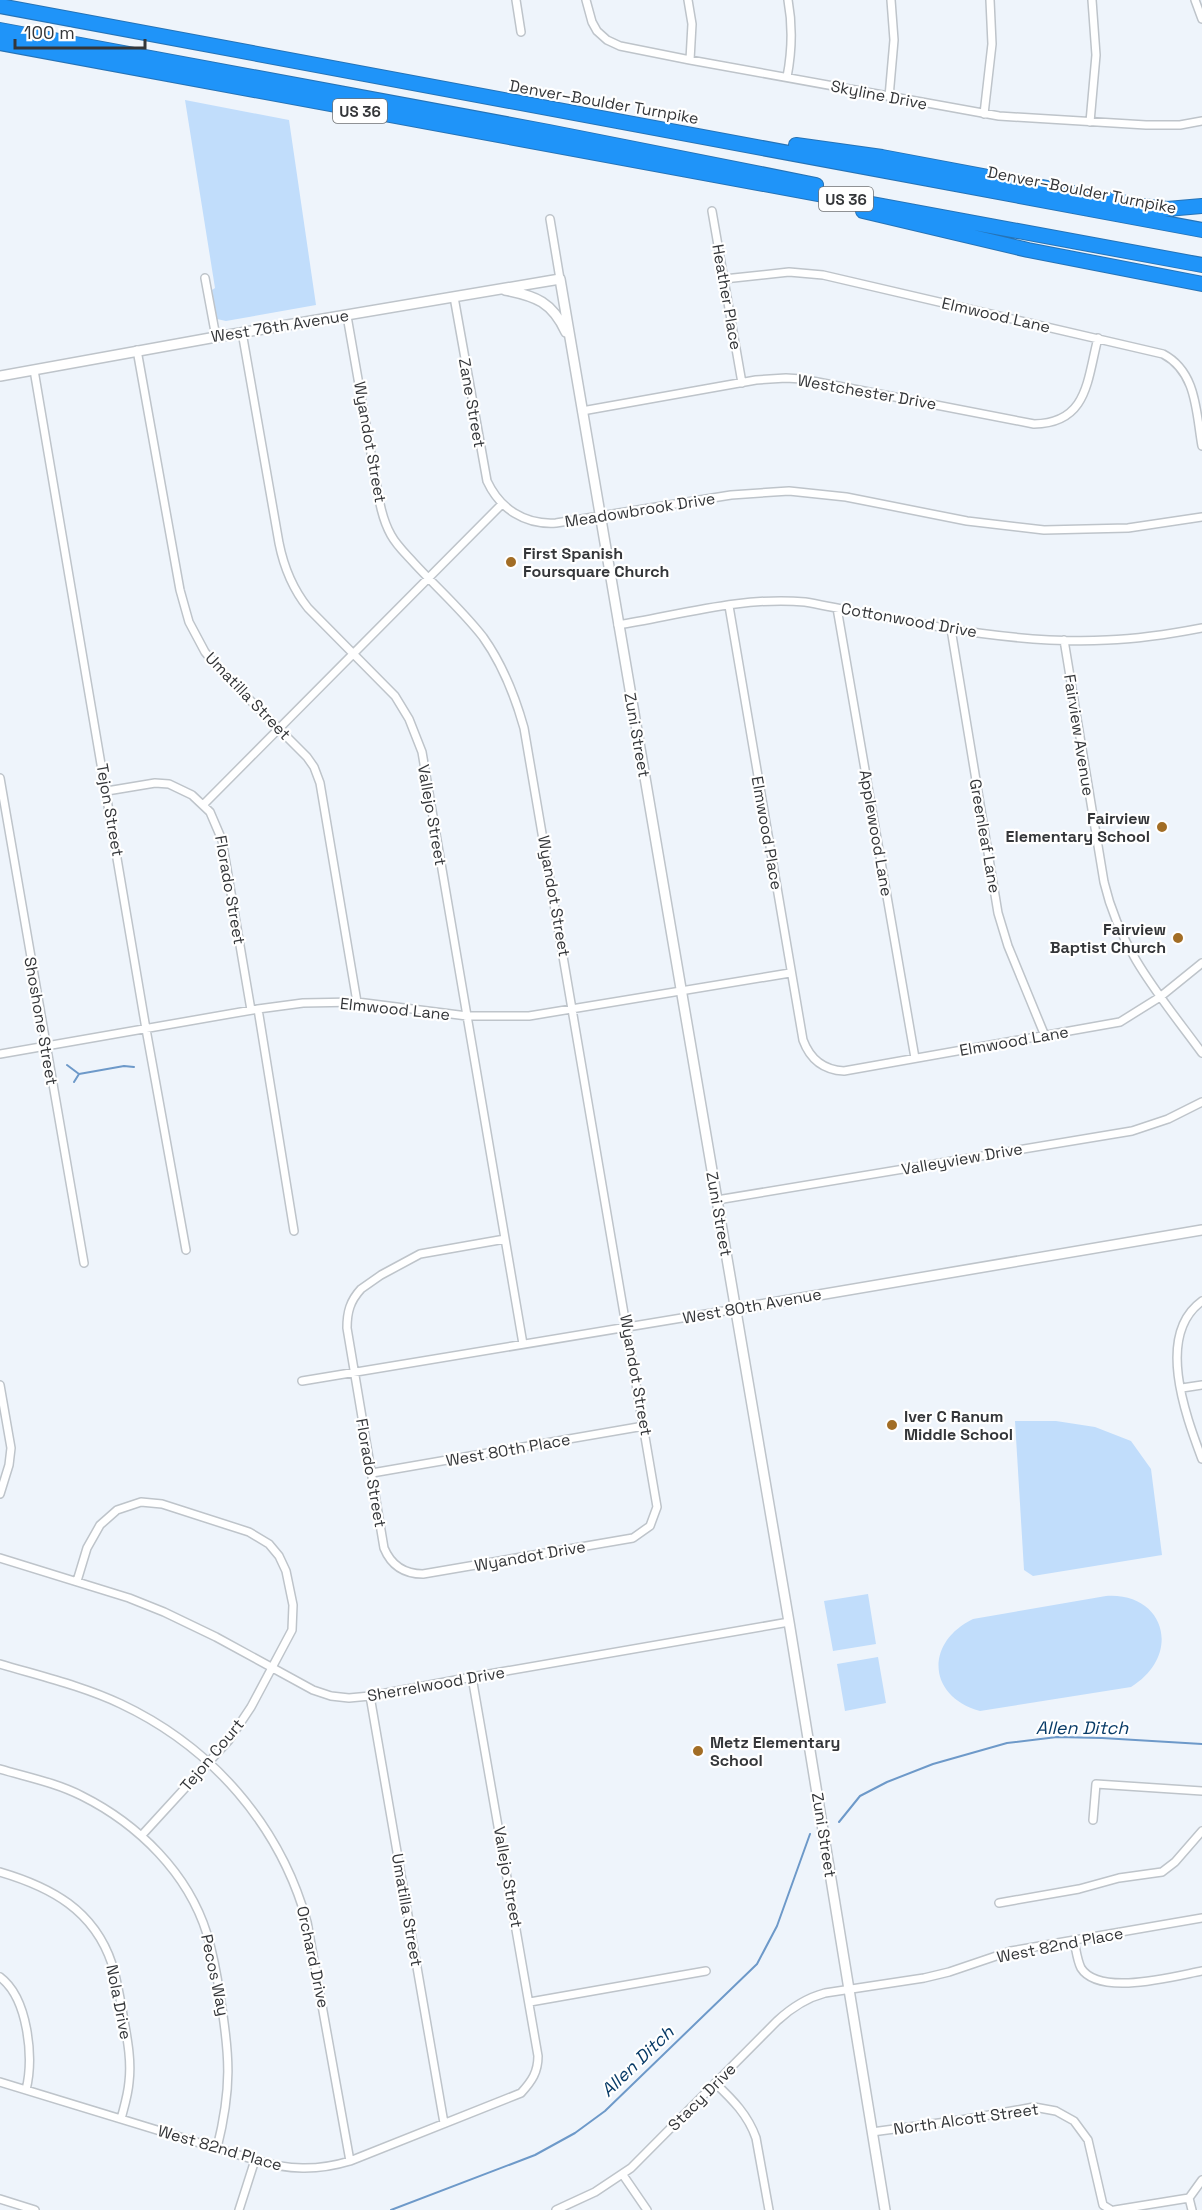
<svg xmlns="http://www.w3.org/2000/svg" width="1202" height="2210" viewBox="0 0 1202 2210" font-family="'Space Grotesk',sans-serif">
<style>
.green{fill:#c1ddfb}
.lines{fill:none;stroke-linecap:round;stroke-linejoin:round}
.stream{stroke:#6d99c9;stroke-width:2}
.minor-casing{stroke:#bec4ca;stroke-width:10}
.tertiary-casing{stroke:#bec4ca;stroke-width:12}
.motorway-casing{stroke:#2673b6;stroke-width:16}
.minor{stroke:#fff;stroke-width:7}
.tertiary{stroke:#fff;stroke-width:9}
.motorway{stroke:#1f94f9;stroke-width:14}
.poi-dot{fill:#a26d25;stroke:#fff;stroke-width:2}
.labels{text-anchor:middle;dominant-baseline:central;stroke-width:4.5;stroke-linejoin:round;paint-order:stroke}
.shield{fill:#fff;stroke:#717274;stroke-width:1.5}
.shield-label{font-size:15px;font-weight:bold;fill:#343639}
.street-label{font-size:16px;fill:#343639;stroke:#fff}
.poi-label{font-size:16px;font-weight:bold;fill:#343639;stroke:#fff;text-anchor:start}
.water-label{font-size:18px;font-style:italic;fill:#083b67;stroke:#fff}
</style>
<rect width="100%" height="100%" fill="#eef4fb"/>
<path class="green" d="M185,100L289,120L316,305L226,321L217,319L212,290L215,288Z
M1015,1421H1056L1095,1427L1131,1441L1151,1469L1162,1555L1033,1576L1024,1570Z
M868,1594L876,1644L833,1651L824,1601Z
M1106,1596C1165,1592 1183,1655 1131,1687L980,1711C928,1697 924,1643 973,1619Z
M878,1657L886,1703L845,1711L837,1664Z"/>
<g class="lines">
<path class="stream" d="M67,1065L79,1074L124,1066L134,1067
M74,1082L79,1074
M839,1822L860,1796L887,1782L933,1764L1007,1743L1057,1737L1102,1738L1202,1744
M391,2210L535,2155L575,2133L605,2111L757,1964L777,1926L810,1834"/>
<g class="minor-casing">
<path id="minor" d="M516,0L521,32
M586,0L592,22L597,31L607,40L620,46L690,60L999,116L1146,125H1180L1202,121
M688,0L692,24L690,60
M1195,0L1202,19
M787,77C792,51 793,27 788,0
M889,97L894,40L891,0
M984,114L992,44L990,0
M1090,122L1096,55L1092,0
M712,211L742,383
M550,219L560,279
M205,278L216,337
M724,279L789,272L823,275L1163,354C1197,372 1196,412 1202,446
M454,297L487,481C500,509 525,525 556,523L731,495L789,491L846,497L967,521L1044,530L1128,528L1202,517
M347,316L376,482C379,500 382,519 391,535C397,546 406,554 414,563C437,588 462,610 483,637C503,665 515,696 524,728L657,1507L650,1526L633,1538L423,1574C404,1574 391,1565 384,1548L347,1328C347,1312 350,1301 361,1289L381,1275L420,1254L505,1239
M242,332L279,543C284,568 292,588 308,608L395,696L409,719L422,752L523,1344
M137,350L180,590L189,622L205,652L221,671L307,757L314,767L320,783L357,1002
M34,370L146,1029L186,1250
M582,411L756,380L786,378L802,379L1034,424C1088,423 1087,380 1098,338
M729,606L803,1040C810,1059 823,1070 844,1071L1120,1022L1160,997L1202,963
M837,608L915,1058
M618,625C679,615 744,596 805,602C904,620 1005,645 1107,640C1139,639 1171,634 1202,628
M951,629L998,913L1008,946L1045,1036
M1064,640L1104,882C1120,951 1161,997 1202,1053
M0,778L84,1263
M107,791L155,783L169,784L192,795L210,812L222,840L251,1010
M204,804L502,504
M258,1009L294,1231
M0,1054L258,1009L303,1003L357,1002L467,1016H529L790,973
M717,1200L1132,1131L1168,1119L1202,1102
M1202,1301C1155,1335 1186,1416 1202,1459
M302,1381L736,1309
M0,1385L11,1448L9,1465L0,1494
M1182,1388L1202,1385
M372,1473L644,1426
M0,1558L129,1598L164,1612L216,1637L313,1690L331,1696L349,1698L370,1696L472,1677L789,1622
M77,1581L87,1548L100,1525L117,1510L141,1502L162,1504L249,1532L269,1544L279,1556L286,1571L293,1605L292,1630L251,1707L229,1740L142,1835
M0,1664C40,1676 83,1686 121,1704C212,1747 280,1825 307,1922L350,2161
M370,1696L444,2123
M0,1769C27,1777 57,1783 82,1796C138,1824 188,1873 207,1934C213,1954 217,1975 220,1996C230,2056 232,2088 217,2148
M1093,1820L1096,1784L1202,1791
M0,1872C51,1887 94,1910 112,1964C117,1979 119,1994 122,2009C126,2033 132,2058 129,2082C128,2095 124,2107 121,2119
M999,1903L1079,1889L1119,1878L1162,1872L1175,1862L1202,1831
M1074,1941C1076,1949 1077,1960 1081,1968C1099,1997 1175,1976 1202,1971
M0,1977C28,1998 34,2057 26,2090
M530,2002L706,1971
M0,2082L255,2160C288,2170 317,2171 350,2161L521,2093C532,2081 538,2072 538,2056L472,1677
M715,2083C733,2100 748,2115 756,2138L769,2210
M872,2132L961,2120L1034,2107L1056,2111L1074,2121L1088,2140L1103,2205L1111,2210
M623,2175L647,2210
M0,2199L35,2210
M239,2210L255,2160
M556,2210L595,2192L631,2168L777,2021C791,2008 806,1998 825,1993L924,1978L949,1972L1011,1951L1202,1918
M1115,2210L1189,2198
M1192,2210L1189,2198L1202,2180"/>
</g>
<g class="tertiary-casing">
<path id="tertiary" d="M505,290C536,296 552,302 566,332
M0,376L216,337L560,279L789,1622L885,2210
M736,1309L1202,1230"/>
</g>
<g class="motorway-casing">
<path id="motorway" d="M0,6L1202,230
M0,30L549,132L816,185
M0,43L1202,265
M796,145L882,157L1143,206L1167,209L1202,206
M863,211L1028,250L1202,284"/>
</g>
<use href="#minor" class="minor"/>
<use href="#tertiary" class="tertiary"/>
<use href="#motorway" class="motorway"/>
</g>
<g class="poi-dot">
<circle cx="511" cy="562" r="6"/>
<circle cx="1162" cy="827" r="6"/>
<circle cx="1178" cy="938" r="6"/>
<circle cx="892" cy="1425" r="6"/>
<circle cx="698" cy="1751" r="6"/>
</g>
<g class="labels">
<g class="shield">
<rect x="333" y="99" width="54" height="24" rx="4.5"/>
<rect x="819" y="187" width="54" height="24" rx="4.5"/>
</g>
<g class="shield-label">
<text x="360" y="111">US 36</text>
<text x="846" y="199">US 36</text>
</g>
<g class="street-label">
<text transform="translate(879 95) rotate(11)">Skyline Drive</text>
<text transform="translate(604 102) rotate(10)">Denver–Boulder Turnpike</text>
<text transform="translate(1082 190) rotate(11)">Denver–Boulder Turnpike</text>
<text transform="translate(727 297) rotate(80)">Heather Place</text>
<text transform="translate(996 315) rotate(13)">Elmwood Lane</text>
<text transform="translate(280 326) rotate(-9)">West 76th Avenue</text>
<text transform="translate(867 392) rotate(10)">Westchester Drive</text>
<text transform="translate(472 403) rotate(80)">Zane Street</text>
<text transform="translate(370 442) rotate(80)">Wyandot Street</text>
<text transform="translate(640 510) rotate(-9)">Meadowbrook Drive</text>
<text transform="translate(909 620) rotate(10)">Cottonwood Drive</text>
<text transform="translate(248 696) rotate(46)">Umatilla Street</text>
<text transform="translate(637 735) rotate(80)">Zuni Street</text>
<text transform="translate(1079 735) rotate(81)">Fairview Avenue</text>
<text transform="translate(110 810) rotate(80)">Tejon Street</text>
<text transform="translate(432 815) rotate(80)">Vallejo Street</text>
<text transform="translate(767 833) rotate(80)">Elmwood Place</text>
<text transform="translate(876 833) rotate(80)">Applewood Lane</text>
<text transform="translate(985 836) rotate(80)">Greenleaf Lane</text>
<text transform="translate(230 890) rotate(80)">Florado Street</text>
<text transform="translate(554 896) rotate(80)">Wyandot Street</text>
<text transform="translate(395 1009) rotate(6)">Elmwood Lane</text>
<text transform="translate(41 1021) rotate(80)">Shoshone Street</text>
<text transform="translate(1014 1041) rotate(-10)">Elmwood Lane</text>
<text transform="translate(962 1159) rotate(-10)">Valleyview Drive</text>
<text transform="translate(719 1214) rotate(80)">Zuni Street</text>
<text transform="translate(752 1306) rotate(-10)">West 80th Avenue</text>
<text transform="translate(636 1375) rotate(80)">Wyandot Street</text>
<text transform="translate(508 1450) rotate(-10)">West 80th Place</text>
<text transform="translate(371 1473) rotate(80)">Florado Street</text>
<text transform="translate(530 1556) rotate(-10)">Wyandot Drive</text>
<text transform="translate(436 1684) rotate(-10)">Sherrelwood Drive</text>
<text transform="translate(212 1755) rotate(-50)">Tejon Court</text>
<text transform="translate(824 1835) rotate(81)">Zuni Street</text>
<text transform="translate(508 1877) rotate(80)">Vallejo Street</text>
<text transform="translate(407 1910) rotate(80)">Umatilla Street</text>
<text transform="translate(1060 1945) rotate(-11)">West 82nd Place</text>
<text transform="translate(313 1957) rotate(78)">Orchard Drive</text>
<text transform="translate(215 1975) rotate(78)">Pecos Way</text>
<text transform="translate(119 2002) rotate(79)">Nola Drive</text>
<text transform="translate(702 2097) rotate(-45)">Stacy Drive</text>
<text transform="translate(966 2119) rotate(-8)">North Alcott Street</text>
<text transform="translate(220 2148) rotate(16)">West 82nd Place</text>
</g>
<g class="poi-label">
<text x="523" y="553">First Spanish<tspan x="523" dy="18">Foursquare Church</tspan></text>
<text x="1150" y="818" text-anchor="end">Fairview<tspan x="1150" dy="18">Elementary School</tspan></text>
<text x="1166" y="929" text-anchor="end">Fairview<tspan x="1166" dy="18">Baptist Church</tspan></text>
<text x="904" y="1416">Iver C Ranum<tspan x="904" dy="18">Middle School</tspan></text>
<text x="710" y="1742">Metz Elementary<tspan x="710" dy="18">School</tspan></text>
</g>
<g class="water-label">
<text x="1082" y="1727">Allen Ditch</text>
<text transform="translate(637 2061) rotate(-44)">Allen Ditch</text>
</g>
</g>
<path d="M15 39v9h130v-9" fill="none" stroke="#343639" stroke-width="3"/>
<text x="24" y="39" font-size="18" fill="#343639" stroke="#ffffff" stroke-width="4.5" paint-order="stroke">100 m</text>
</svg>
